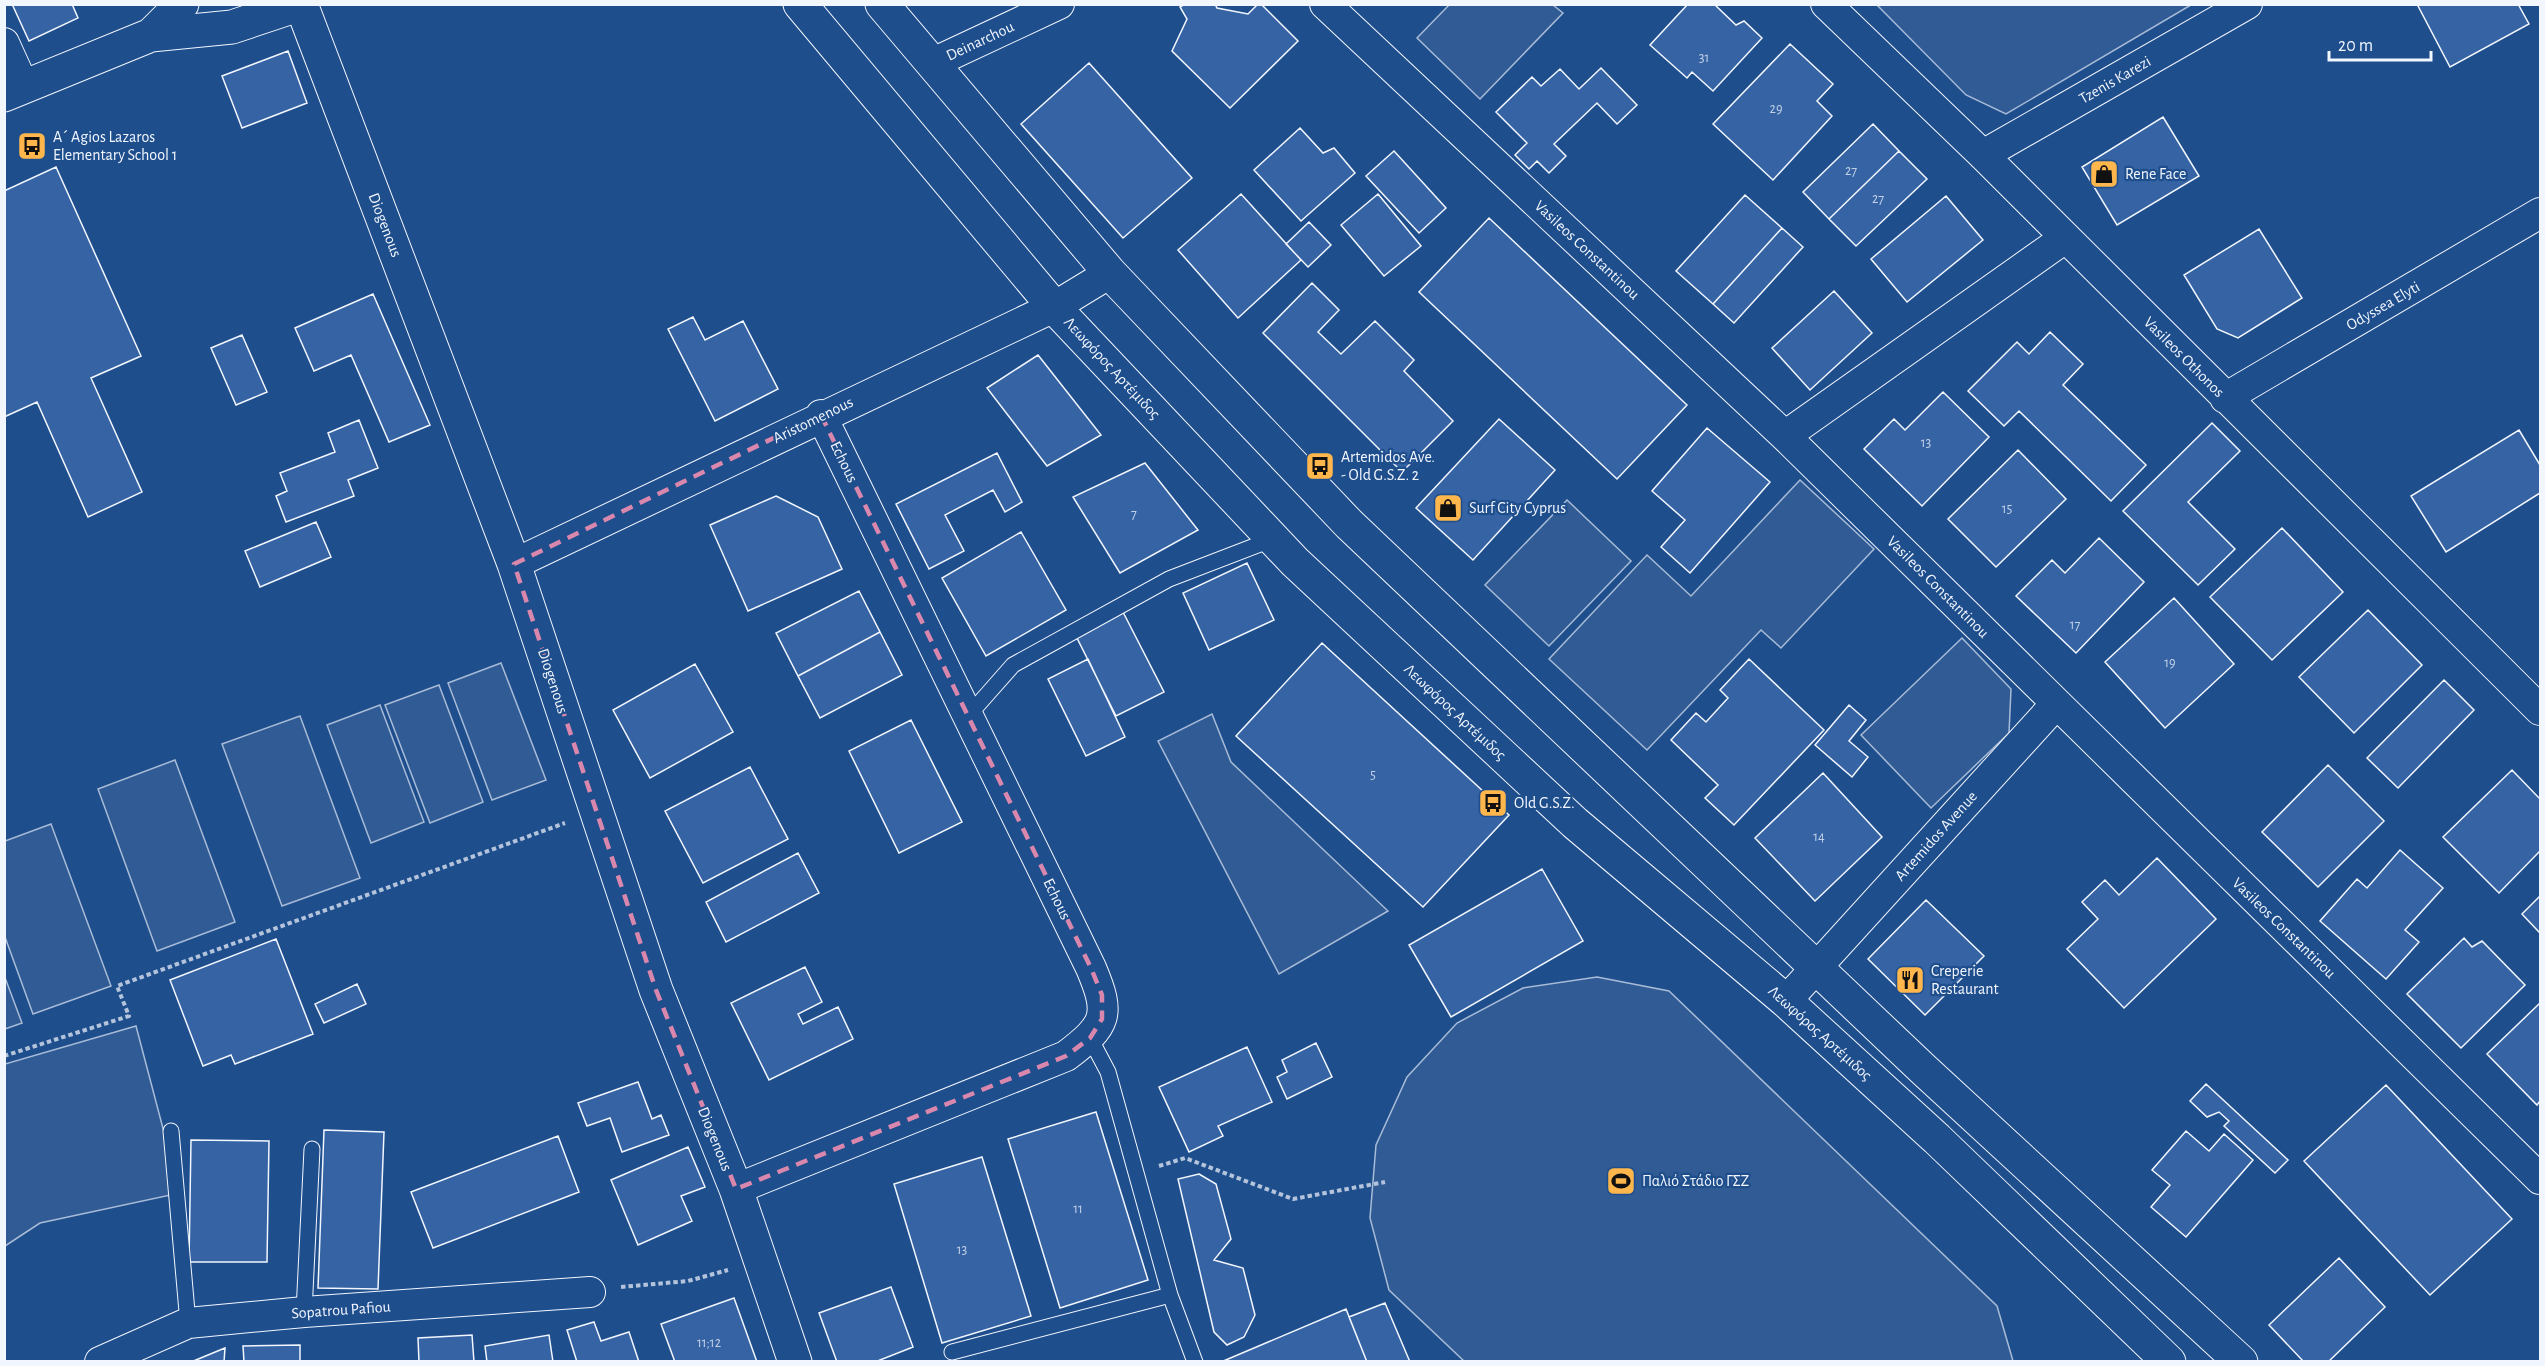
<svg xmlns="http://www.w3.org/2000/svg" width="2545" height="1366" viewBox="0 0 2545 1366" font-family="'Alegreya Sans',sans-serif">
<style>
.built{fill:#305b95;stroke:#a8bbd7;stroke-width:1.5}
.building{fill:#3563a3;stroke:#f2f6ff;stroke-width:1.5}
.lines{fill:none;stroke-linecap:round;stroke-linejoin:round}
.lane-casing{stroke:#f2f6ff;stroke-width:17}
.street-casing{stroke:#f2f6ff;stroke-width:32}
.secondary-casing{stroke:#f2f6ff;stroke-width:35}
.primary-casing{stroke:#f2f6ff;stroke-width:35}
.path{stroke:#b3c4dc;stroke-width:4;stroke-dasharray:4.5 3;stroke-linecap:butt}
.lane{stroke:#1f4e8c;stroke-width:15}
.street{stroke:#1f4e8c;stroke-width:30}
.secondary{stroke:#1f4e8c;stroke-width:33}
.primary{stroke:#1f4e8c;stroke-width:33}
.marked{fill:none;stroke:#da87ad;stroke-width:4.5;stroke-dasharray:12 8;stroke-linejoin:round}
.labels{text-anchor:middle;dominant-baseline:central;stroke-width:4.5;stroke-linejoin:round;paint-order:stroke}
.number-label{font-size:14px;fill:#c3d1e8}
.street-label{font-size:16px;fill:#f2f6ff;stroke:#1f4e8c}
.poi-label{font-size:16px;fill:#f2f6ff;stroke:#1f4e8c;text-anchor:start}
</style>
<rect width="100%" height="100%" fill="#1f4e8c"/>
<path class="built" d="M1450,4L1553,5L1563,13L1480,99L1417,38Z
M1877,5H2191L2006,114L1966,95Z
M1800,480L1874,549L1781,648L1761,630L1647,750L1549,659L1647,555L1691,596Z
M1567,500L1631,561L1549,646L1485,585Z
M1962,638L2011,689L2009,733L1931,808L1861,735Z
M501,663L546,780L492,800L448,683Z
M439,685L483,802L430,823L385,705Z
M380,705L424,822L371,843L327,725Z
M1212,714L1231,762L1388,911L1279,974L1158,741Z
M300,716L360,878L282,906L222,744Z
M175,760L235,922L157,951L98,789Z
M51,824L111,986L33,1014L5,937V841Z
M4,975L22,1023L5,1029H4Z
M1597,977L1669,991L1997,1306L2013,1361H1464L1389,1290L1370,1218L1376,1145L1407,1077L1457,1023L1523,988Z
M136,1026L180,1193L40,1223L5,1246V1064Z"/>
<path class="building" d="M12,4H72L78,18L29,41Z
M1185,4H1215L1217,8L1248,14L1258,4H1261L1298,41L1230,108L1172,51L1187,19L1180,7Z
M1688,4H1714L1736,25L1744,21L1762,38L1713,91L1692,72L1687,78L1650,45Z
M2417,4H2518L2529,24L2450,67Z
M1790,44L1833,84L1817,101L1832,116L1773,180L1713,124Z
M288,51L307,103L242,128L222,76Z
M1089,63L1192,178L1123,238L1021,124Z
M1601,68L1637,105L1617,124L1597,103L1554,144L1566,156L1549,173L1537,161L1529,169L1515,155L1527,143L1496,112L1532,77L1541,86L1560,69L1579,89Z
M2163,117L2199,176L2117,225L2082,167Z
M1873,124L1899,151L1829,219L1803,192Z
M1300,128L1323,153L1334,148L1355,173L1301,221L1254,170Z
M1394,151L1446,208L1419,233L1366,176Z
M1899,151L1927,179L1856,246L1829,219Z
M56,167L141,356L91,378L142,492L88,517L37,402L4,417V191Z
M1241,194L1301,260L1238,318L1178,250Z
M1378,194L1421,246L1384,276L1341,225Z
M1745,195L1782,228L1713,304L1676,271Z
M1946,196L1983,240L1907,302L1871,259Z
M1489,218L1687,405L1617,479L1419,292Z
M1309,222L1331,245L1308,267L1286,244Z
M1782,228L1803,247L1734,323L1713,304Z
M2259,229L2302,298L2238,338L2217,329L2184,275Z
M1312,283L1339,310L1318,332L1341,354L1375,321L1414,360L1404,371L1453,421L1402,472L1263,333Z
M1834,291L1872,333L1810,390L1772,348Z
M373,294L430,425L389,442L351,355L314,371L295,328Z
M693,317L705,340L743,321L778,389L715,421L668,329Z
M2050,332L2083,364L2063,385L2146,465L2111,501L2019,411L2004,426L1968,391L2017,342L2029,354Z
M242,335L267,392L236,405L211,348Z
M1038,355L1101,435L1047,466L987,388Z
M1943,392L1989,437L1922,506L1864,449L1894,419L1905,430Z
M1499,419L1555,470L1473,560L1416,508Z
M359,420L378,468L348,480L354,496L286,522L276,496L287,491L280,473L335,452L328,433Z
M2212,423L2240,451L2188,502L2235,549L2198,585L2123,511Z
M1707,428L1770,482L1690,573L1661,547L1685,520L1652,491Z
M2519,430L2540,465V493L2446,552L2411,496Z
M2018,450L2066,499L1996,567L1948,519Z
M997,453L1022,502L1005,512L993,490L945,515L964,551L929,569L896,504Z
M1145,463L1198,530L1120,573L1073,497Z
M776,496L818,517L842,569L748,611L710,525Z
M316,522L331,557L260,587L245,551Z
M2282,528L2343,592L2272,660L2210,597Z
M1021,532L1066,610L986,656L942,578Z
M2099,538L2144,582L2076,653L2016,596L2052,560L2065,573Z
M1247,563L1274,620L1209,650L1183,593Z
M859,591L880,632L798,676L776,633Z
M2174,598L2234,664L2165,728L2105,662Z
M2368,610L2422,665L2354,733L2299,677Z
M1123,612L1164,692L1116,716L1076,636Z
M880,632L902,675L820,718L798,676Z
M1322,643L1509,815L1423,907L1236,736Z
M1088,659L1125,737L1086,756L1048,679Z
M1749,659L1824,730L1734,825L1705,798L1718,785L1671,740L1696,713L1706,722L1728,698L1720,690Z
M695,664L733,732L650,778L613,710Z
M2444,680L2474,710L2398,788L2367,758Z
M1849,705L1866,720L1849,741L1868,757L1852,777L1815,745Z
M911,720L962,822L899,853L849,751Z
M2328,765L2384,821L2318,887L2262,832Z
M750,767L788,839L703,883L665,811Z
M2512,770L2540,799V851L2499,893L2443,837Z
M1823,773L1882,837L1815,901L1755,838Z
M2400,850L2443,888L2405,930L2419,942L2386,979L2320,921L2357,879L2367,888Z
M798,853L819,893L726,942L706,902Z
M2157,858L2216,919L2124,1008L2067,949L2098,919L2082,902L2105,880L2119,895Z
M1542,869L1583,941L1451,1017L1409,945Z
M2540,896V933L2522,914Z
M1926,900L1984,956L1925,1015L1868,959Z
M2464,938L2472,947L2482,941L2525,985L2461,1048L2407,994Z
M276,939L313,1034L235,1064L231,1055L203,1066L170,980Z
M805,967L822,1002L798,1014L803,1024L838,1007L853,1039L769,1080L731,1003Z
M357,984L366,1004L324,1023L315,1004Z
M2540,1003V1101L2537,1105L2487,1054Z
M1316,1043L1332,1077L1287,1099L1277,1077L1287,1072L1282,1060Z
M1247,1047L1272,1102L1218,1126L1223,1136L1189,1152L1159,1087Z
M638,1082L652,1119L661,1115L669,1135L622,1152L610,1118L587,1126L578,1103Z
M2206,1084L2288,1160L2275,1173L2224,1126L2229,1121L2219,1112L2207,1117L2190,1101Z
M2386,1085L2512,1219L2430,1295L2304,1161Z
M1096,1112L1148,1280L1060,1308L1008,1139Z
M324,1130L384,1132L378,1289L318,1288Z
M2186,1131L2209,1151L2224,1134L2253,1160L2186,1237L2151,1207L2170,1185L2152,1170Z
M558,1136L579,1192L433,1248L411,1192Z
M191,1140L269,1141L267,1262H189Z
M688,1147L705,1187L681,1196L692,1221L638,1245L611,1180Z
M982,1157L1031,1316L942,1343L894,1184Z
M1199,1174L1216,1184L1231,1239L1214,1260L1243,1268L1255,1315L1244,1337L1227,1345L1214,1332L1178,1179Z
M2339,1258L2385,1307L2328,1362H2304L2269,1325Z
M891,1287L913,1347L875,1362H837L819,1313Z
M734,1298L757,1362H675L661,1324Z
M1385,1303L1410,1362H1367L1349,1317Z
M1346,1309L1367,1362H1221Z
M594,1322L601,1341L629,1332L639,1362H577L567,1330Z
M472,1335L474,1362H419L418,1338Z
M549,1335L553,1362H487L485,1346Z
M300,1345V1362H244L243,1346Z
M225,1348L224,1362H191Z"/>
<g class="lines">
<g class="lane-casing">
<path id="lane" d="M968,716L1013,665L1169,579L1273,539
M1090,1038L1108,1072L1170,1295L1195,1362
M171,1131L188,1323
M304,1312L312,1149
M952,1352L1170,1295"/>
</g>
<g class="street-casing">
<path id="street" d="M1325,4L1785,436L2540,1179
M1826,4L1983,155L2540,710
M4,43L24,87
M933,63L1059,4
M1983,155L2247,4
M2225,398L2540,213
M1785,436L2065,238
M514,564L1054,307L1110,273
M1786,1001L2056,704
M736,1189L1066,1056C1107,1025 1111,1015 1091,968L821,415
M100,1362L188,1323L304,1312L590,1292"/>
</g>
<g class="secondary-casing">
<path id="secondary" d="M301,4L514,564L656,990L736,1189L795,1362
M151,35L182,4
M4,95L151,35L232,27L301,4"/>
</g>
<g class="primary-casing">
<path id="primary" d="M800,4L1054,307L1295,562L1575,823L1786,1001L1937,1139L2169,1362
M882,4L1110,273L1349,524L1923,1069L2241,1362"/>
</g>
<path class="path" d="M4,1056L129,1016L117,986L565,823
M1159,1166L1185,1158L1293,1199L1385,1182
M621,1287L688,1281L728,1270"/>
<use href="#lane" class="lane"/>
<use href="#street" class="street"/>
<use href="#secondary" class="secondary"/>
<use href="#primary" class="primary"/>
</g>
<path class="marked" d="M821,415L1091,968L1102,995V1019L1090,1038L1066,1056L736,1189L656,990L514,564Z"/>
<defs>
<g id="bus-square" transform="scale(1.5)"><rect x="-9" y="-9" width="18" height="18" rx="4" fill="#ffb74d" stroke="#1f4e8c"/><path d="M-5-6H5V4H4V6H2V4H-2V6H-4V4H-5ZM-3.5-4V0h7V-4ZM-3.5 1.2v1.5H-2V1.2ZM2 1.2v1.5H3.5V1.2Z" fill="#111"/></g>
<g id="shop-square" transform="scale(1.5)"><rect x="-9" y="-9" width="18" height="18" rx="4" fill="#ffb74d" stroke="#1f4e8c"/><path d="M-5-2.5h2.3a2.7 3.5 0 0 1 5.4 0H5L5.5 6h-11ZM-1.5-2.5h3a1.5 2.3 0 0 0-3 0Z" fill="#111"/></g>
<g id="restaurant-square" transform="scale(1.5)"><rect x="-9" y="-9" width="18" height="18" rx="4" fill="#ffb74d" stroke="#1f4e8c"/><path d="M-5-6h1v4h1v-4h1v4h1v-4h1v5L-1.5 .5V6h-2V.5L-5-1ZM5-6V6H3V1.5H1.5Q1.5-4 5-6Z" fill="#111"/></g>
<g id="stadium-square" transform="scale(1.5)"><rect x="-9" y="-9" width="18" height="18" rx="4" fill="#ffb74d" stroke="#1f4e8c"/><path d="M0-5a6.5 5 0 1 0 0 10a6.5 5 0 1 0 0-10ZM-3.5-1.8h7v3.6h-7Z" fill="#111"/></g>
</defs>
<g fill-rule="evenodd">
<use href="#bus-square" x="32" y="146"/>
<use href="#shop-square" x="2104" y="174"/>
<use href="#bus-square" x="1320" y="466"/>
<use href="#shop-square" x="1448" y="508"/>
<use href="#bus-square" x="1493" y="803"/>
<use href="#restaurant-square" x="1910" y="980"/>
<use href="#stadium-square" x="1621" y="1181"/>
</g>
<g class="labels">
<g class="number-label">
<text x="1704" y="58">31</text>
<text x="1776" y="109">29</text>
<text x="1851" y="171">27</text>
<text x="1878" y="199">27</text>
<text x="1926" y="443">13</text>
<text x="2007" y="509">15</text>
<text x="1134" y="514">7</text>
<text x="2075" y="625">17</text>
<text x="2170" y="663">19</text>
<text x="1373" y="775">5</text>
<text x="1819" y="837">14</text>
<text x="1078" y="1209">11</text>
<text x="962" y="1250">13</text>
<text x="709" y="1343">11;12</text>
</g>
<g class="street-label">
<text transform="translate(980 41) rotate(-25)">Deinarchou</text>
<text transform="translate(2115 80) rotate(-30)">Tzenis Karezi</text>
<text transform="translate(385 225) rotate(69)">Diogenous</text>
<text transform="translate(1587 250) rotate(43)">Vasileos Constantinou</text>
<text transform="translate(2383 306) rotate(-30)">Odyssea Elyti</text>
<text transform="translate(2184 357) rotate(45)">Vasileos Othonos</text>
<text transform="translate(1112 368) rotate(47)">Λεωφόρος Αρτέμιδος</text>
<text transform="translate(813 420) rotate(-26)">Aristomenous</text>
<text transform="translate(844 462) rotate(64)">Echous</text>
<text transform="translate(1938 587) rotate(45)">Vasileos Constantinou</text>
<text transform="translate(553 681) rotate(72)">Diogenous</text>
<text transform="translate(1455 712) rotate(43)">Λεωφόρος Αρτέμιδος</text>
<text transform="translate(1936 836) rotate(-48)">Artemidos Avenue</text>
<text transform="translate(1057 899) rotate(64)">Echous</text>
<text transform="translate(2284 928) rotate(44)">Vasileos Constantinou</text>
<text transform="translate(1820 1033) rotate(42)">Λεωφόρος Αρτέμιδος</text>
<text transform="translate(715 1139) rotate(68)">Diogenous</text>
<text transform="translate(341 1310) rotate(-4)">Sopatrou Pafiou</text>
</g>
<g class="poi-label">
<text x="53" y="137">A´ Agios Lazaros<tspan x="53" dy="18">Elementary School 1</tspan></text>
<text x="2125" y="174">Rene Face</text>
<text x="1341" y="457">Artemidos Ave.<tspan x="1341" dy="18">- Old G.S.Z. 2</tspan></text>
<text x="1469" y="508">Surf City Cyprus</text>
<text x="1514" y="803">Old G.S.Z.</text>
<text x="1931" y="971">Creperie<tspan x="1931" dy="18">Restaurant</tspan></text>
<text x="1642" y="1181">Παλιό Στάδιο ΓΣΖ</text>
</g>
</g>
<rect width="2545" height="1366" fill="none" stroke="#f2f6ff" stroke-width="12"/>
<path d="M2329 51v9h102v-9" fill="none" stroke="#f2f6ff" stroke-width="3"/>
<text x="2338" y="51" font-size="18" fill="#f2f6ff" stroke="#1f4e8c" stroke-width="4.5" paint-order="stroke">20 m</text>
</svg>
